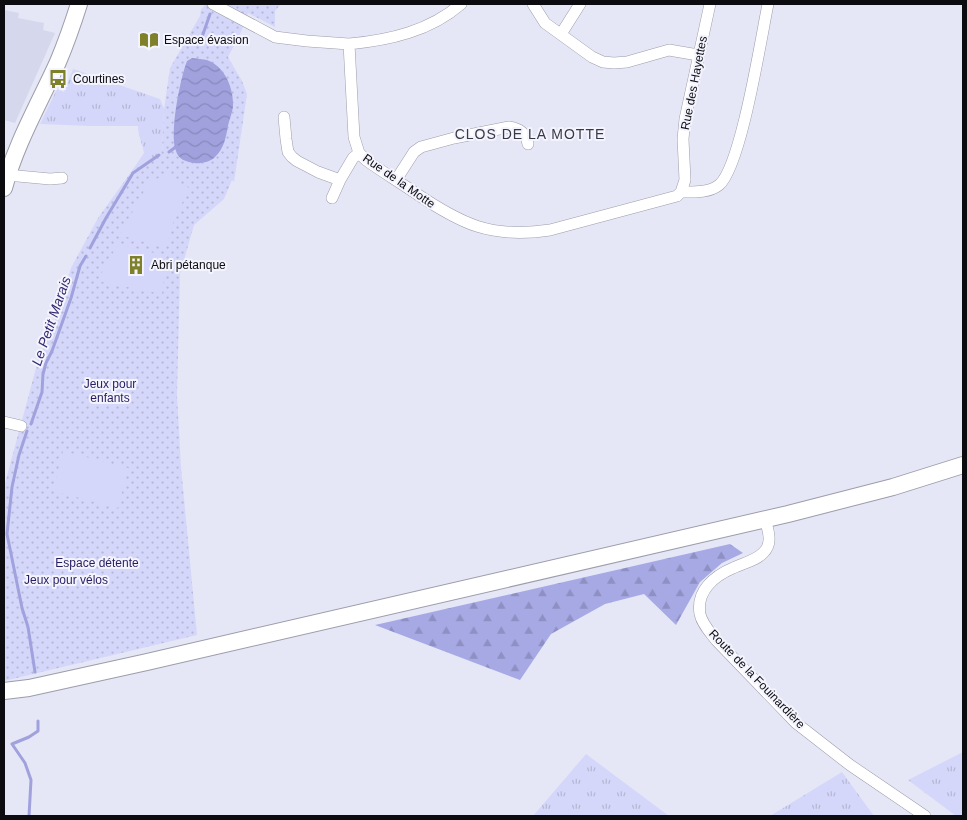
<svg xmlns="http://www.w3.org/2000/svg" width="967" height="820" viewBox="0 0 967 820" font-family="Helvetica,sans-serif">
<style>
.built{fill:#d5d7ed}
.grass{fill:url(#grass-tufts)}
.forest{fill:url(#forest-firs)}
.park{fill:url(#park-dots)}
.pitch{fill:#d5d7fa}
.water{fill:url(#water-waves)}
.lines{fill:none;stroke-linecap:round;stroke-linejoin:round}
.stream{stroke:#a0a1dd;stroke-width:3}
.street-casing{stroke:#9c9dab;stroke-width:12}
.secondary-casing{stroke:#9c9dab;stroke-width:18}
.street{stroke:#fff;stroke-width:11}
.secondary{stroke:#fff;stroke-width:16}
.labels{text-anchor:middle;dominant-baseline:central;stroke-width:4;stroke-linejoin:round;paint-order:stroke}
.poi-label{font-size:12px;fill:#0b0b10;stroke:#f4f4fe;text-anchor:start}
.street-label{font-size:12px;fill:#0b0b10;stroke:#f4f4fe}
.park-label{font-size:12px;fill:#271d62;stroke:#f4f4fe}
.neighbourhood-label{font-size:14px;letter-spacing:1px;fill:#383945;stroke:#f4f4fe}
.water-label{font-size:14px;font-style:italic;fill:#332b71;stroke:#f4f4fe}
</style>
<defs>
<pattern id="grass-tufts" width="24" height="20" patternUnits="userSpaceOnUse" patternTransform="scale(1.25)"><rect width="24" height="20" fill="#d5d7fa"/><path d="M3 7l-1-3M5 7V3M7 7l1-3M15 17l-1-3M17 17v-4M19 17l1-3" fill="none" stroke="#b6b7d5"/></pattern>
<pattern id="forest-firs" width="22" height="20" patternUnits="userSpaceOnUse" patternTransform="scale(1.25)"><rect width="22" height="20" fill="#a7a9e5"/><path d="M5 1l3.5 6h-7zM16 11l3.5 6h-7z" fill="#8e90c3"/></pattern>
<pattern id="park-dots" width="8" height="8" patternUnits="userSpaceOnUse" patternTransform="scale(1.25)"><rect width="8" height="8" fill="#d5d7fa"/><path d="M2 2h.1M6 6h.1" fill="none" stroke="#b6b7d5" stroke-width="1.8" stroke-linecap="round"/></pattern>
<pattern id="water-waves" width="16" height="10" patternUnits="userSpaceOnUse" patternTransform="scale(1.25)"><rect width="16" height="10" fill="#a0a1dd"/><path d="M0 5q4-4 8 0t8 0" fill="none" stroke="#8889bd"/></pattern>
</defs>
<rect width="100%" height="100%" fill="#e5e6f6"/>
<path class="built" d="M4,10L19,13L18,18L44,23L43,30L55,33L15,123L4,120Z"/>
<path class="grass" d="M73,69L160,99L164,109L162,152L131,172L144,153C142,142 138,136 138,126H89L40,124L57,89L64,92Z
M963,752V816H956L908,780Z
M586,754L669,816H533Z
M842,772L874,816H770Z"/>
<path class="forest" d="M730,544L743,553L722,563L700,582L676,625L644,594L605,604L551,634L520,680L375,625Z"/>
<path class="park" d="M206,4H281L275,11V27L248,13L241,32L228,57L242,81L247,94L234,182L232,180L224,199L194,225L180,274L177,395L181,467L197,635L4,681V487L39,357L52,329L71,268L98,218L131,172L162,152L164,109L170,68L200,16L201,9Z"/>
<path class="pitch" d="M166,175L189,188L173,223L166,248L120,235L149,182Z
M118,244L166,256L162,294L97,281Z
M63,451L128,468L118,508L53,491Z"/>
<path class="water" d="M192,58C197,59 203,59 207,60C226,67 234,90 233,107C232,114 229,120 228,126C226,137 224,149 215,157C210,162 201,164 194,163C186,162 178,159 176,151C169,134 180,79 187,61Z"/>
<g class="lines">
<path class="stream" d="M201,40L210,14
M169,152L177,146
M90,248L106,218L133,173L159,155
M31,424L42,392L43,374L46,363L52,351L71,298L80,266L86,256
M27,431L19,455L12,487L7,534L22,608L28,627L35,672
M29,816L31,780L25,763L12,744L29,737L38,731V721"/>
<g class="street-casing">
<path id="street" d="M213,4L275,37L307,41L349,44L354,137L359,153L366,160C381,171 398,181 414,192C461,224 491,239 550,230L677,196L681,192
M533,4L545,23L592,57L603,62L614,63L627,62L669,50L698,55
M561,34L580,4
M349,44C390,40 430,31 461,4
M284,117L286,139L288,152L292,157L297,161L318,172L340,180L353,158L359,153
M7,175L50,179L62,178
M396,180L414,152L421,147L454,138L509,127C520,129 526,133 528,144
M681,192C693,192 709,193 719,185C741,167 761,38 768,4
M681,192L685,180L683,139L685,119L710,4
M332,198L340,180
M4,422L21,426
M765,519C768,530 773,543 764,552C756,561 743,563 733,568C714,576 696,591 700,614C702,624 710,632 716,640L796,723L850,765L925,816"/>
</g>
<g class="secondary-casing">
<path id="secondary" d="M4,188C16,143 39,104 58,62C66,43 73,23 79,4
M4,691L29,688L147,662L788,514L893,487L963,465"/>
</g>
<use href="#street" class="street"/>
<use href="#secondary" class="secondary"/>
</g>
<defs>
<g id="library-bare" transform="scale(1.5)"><path d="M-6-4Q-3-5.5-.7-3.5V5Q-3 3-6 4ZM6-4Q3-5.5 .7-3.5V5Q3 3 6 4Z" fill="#7e802a" stroke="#f4f4fe" stroke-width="2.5" paint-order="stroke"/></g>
<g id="bus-bare" transform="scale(1.5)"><path d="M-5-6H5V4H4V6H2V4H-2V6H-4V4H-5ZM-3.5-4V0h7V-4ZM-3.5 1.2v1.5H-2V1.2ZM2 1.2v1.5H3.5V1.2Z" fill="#7e802a" stroke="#f4f4fe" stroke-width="2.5" paint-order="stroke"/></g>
<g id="building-bare" transform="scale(1.5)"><path d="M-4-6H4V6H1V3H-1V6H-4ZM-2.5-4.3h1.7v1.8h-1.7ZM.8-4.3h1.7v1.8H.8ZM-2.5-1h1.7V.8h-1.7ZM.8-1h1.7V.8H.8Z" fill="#7e802a" stroke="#f4f4fe" stroke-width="2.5" paint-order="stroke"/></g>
</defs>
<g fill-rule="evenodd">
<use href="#library-bare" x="149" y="40"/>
<use href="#bus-bare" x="58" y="79"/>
<use href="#building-bare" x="136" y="265"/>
</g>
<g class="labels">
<g class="poi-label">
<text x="164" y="40">Espace évasion</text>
<text x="73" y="79">Courtines</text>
<text x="151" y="265">Abri pétanque</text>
</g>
<g class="street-label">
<text transform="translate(694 83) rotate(-79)">Rue des Hayettes</text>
<text transform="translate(399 181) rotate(35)">Rue de la Motte</text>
<text transform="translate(757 679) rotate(46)">Route de la Fouinardière</text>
</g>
<g class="park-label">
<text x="110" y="384">Jeux pour<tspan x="110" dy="14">enfants</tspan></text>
<text x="97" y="563">Espace détente</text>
<text x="66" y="580">Jeux pour vélos</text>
</g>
<g class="neighbourhood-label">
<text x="530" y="134">CLOS DE LA MOTTE</text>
</g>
<g class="water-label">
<text transform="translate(51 321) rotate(-71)">Le Petit Marais</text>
</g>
</g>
<rect width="967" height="820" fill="none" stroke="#0b0b10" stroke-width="10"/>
</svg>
